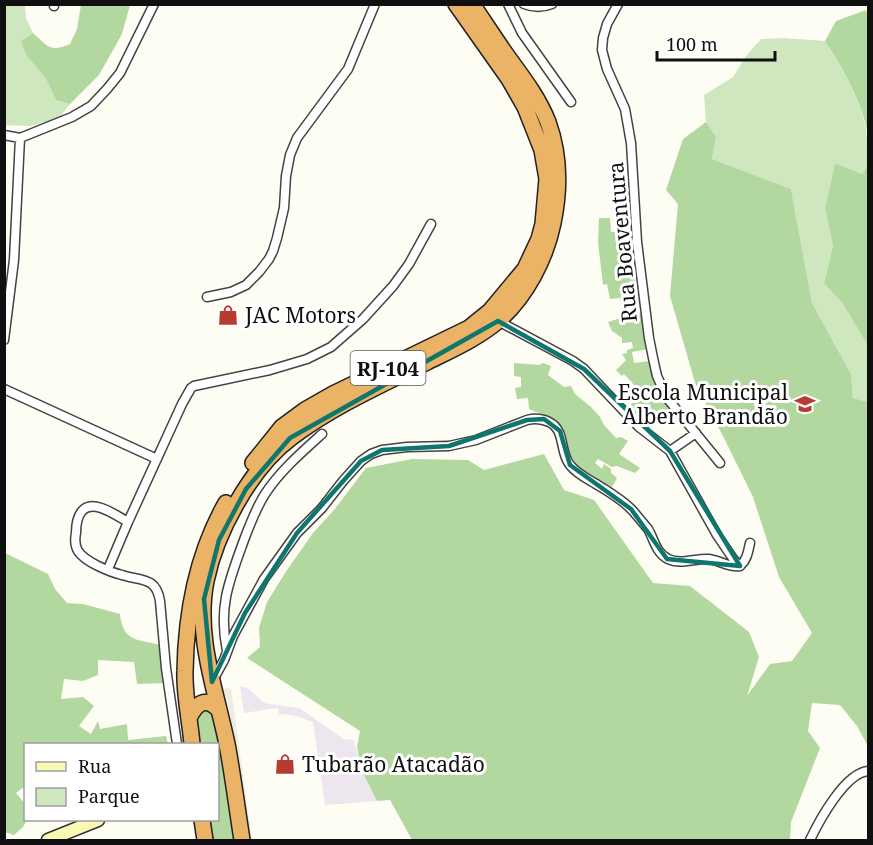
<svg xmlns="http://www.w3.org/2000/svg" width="873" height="845" viewBox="0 0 873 845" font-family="'Noto Serif',serif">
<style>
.industrial{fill:#eee6ee}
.green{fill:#cfe7bf}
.forest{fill:#b2d79f}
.plaza{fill:#efede2}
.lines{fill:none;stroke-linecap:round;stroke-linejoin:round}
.street-casing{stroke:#434343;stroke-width:11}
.secondary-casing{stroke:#323232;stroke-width:15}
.highway-casing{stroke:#212121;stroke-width:18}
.street{stroke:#fff;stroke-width:8}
.secondary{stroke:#f9f9b4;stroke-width:12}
.highway{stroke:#eab366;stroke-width:15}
.marked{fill:none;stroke:#0f766e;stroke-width:4.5;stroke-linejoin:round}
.labels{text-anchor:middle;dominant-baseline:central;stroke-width:6;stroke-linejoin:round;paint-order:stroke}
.shield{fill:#fff;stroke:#585858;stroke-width:1.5}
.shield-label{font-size:20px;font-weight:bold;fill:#101010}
.street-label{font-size:21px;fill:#101010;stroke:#fff}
.poi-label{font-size:21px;fill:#101010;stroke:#fff;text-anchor:start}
</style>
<rect width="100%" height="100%" fill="#fefdf4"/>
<path class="industrial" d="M240,686L248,688L264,703L299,708L344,739L354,740L361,769L377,801L325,805L313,722L296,716L284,714L279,715L278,708L244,713Z"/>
<path class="green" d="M5,5H25L26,18L33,33L21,41L26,55L46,79L56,100L70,104L59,118L31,126L5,125Z
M784,38L825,41C847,77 868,110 868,153C868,157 869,163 868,167C866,170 864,172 862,174L835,163L825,208L833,246L824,283L843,304L868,346V402L853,398L851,374L812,303L791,189L712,159L716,137L706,122L704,95L733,77L746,56L761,39Z"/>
<path class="forest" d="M81,5H130L122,34L99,75L70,104L56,100L46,79L26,55L21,41L33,33C48,46 50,53 70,44L77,29Z
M866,10L868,18V136C862,101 844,71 825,41L836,21Z
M706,122L716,137L712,159L791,189L812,303L851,374L853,398L868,402V746L857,726L840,705L812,703L808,731L820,748L791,822L790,840H412L390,800L377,801L361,769L357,747L360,731L247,658L260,647L259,628L267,602L287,570L313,533L334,510L366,468L412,459L468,460L484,470L544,454L564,490L594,500L653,583L690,586L749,632L759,657L747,696L770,664L792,661L812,633L779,577L753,497L723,436L696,386L670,296L678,204L666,190L683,139Z
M835,163L862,174L868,166V346L843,304L824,283L833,246L825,208Z
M599,218H610L611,232L629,230L631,257L639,304L622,306L620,298L610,299L607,284L603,285L598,242Z
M643,313L648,349L632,352L634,363L650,361L670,407L652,427L646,429L626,409L641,395L632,389L635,386L624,374L622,376L616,370L626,360L622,354L627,353V350L633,348L632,342L622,343V338L612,331L608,322L624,317Z
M514,363L539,365L543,363L551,366L548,375L564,387L571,386L575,394L591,407L600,417L604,425L616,438L621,437L628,441L619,454L640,468L635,473L617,466L612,467L598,459L595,463L602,469L604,464L611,469V473L617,478L612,487C599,480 577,469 570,456C566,450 566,440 564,433C559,419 542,414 529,409L528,398L517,399L515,388L521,387V377L514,376Z
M5,553L48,574L55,589L67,603L83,604L120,614C123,642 137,639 160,645L165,683L137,684L134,662L98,660V675L83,681L64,679L61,699L83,697L94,706L79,726L91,734L98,721L100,729L127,724L128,740L166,736L168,744H26L25,786L16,793L25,804L26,820H27L23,827L14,835L5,832Z
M207,709L213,714L217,730L236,840H212L209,820H218V744H197L196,724L197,712Z"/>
<path class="plaza" d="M231,688L252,840H247L220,689Z"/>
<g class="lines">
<g class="street-casing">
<path id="street" d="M54,4V6
M508,4L522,33L571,102
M524,4C534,8 542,8 552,4
M618,4L607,24L603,38L602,50L607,69L625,109L631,143L637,242L649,338L653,358L657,376L667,398L720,463
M4,135L20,138L72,117L91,106L107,89L120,73L154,4
M207,297L231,292L246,285L259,272L269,259L273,251L277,238L284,208L286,176L290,155L297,138L348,69L375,4
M498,321L573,361L584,369L639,427L670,451L717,535L734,560L740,566
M4,340L14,260L20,138
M4,389L157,459
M670,451L696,433
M128,522C117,516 93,498 82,511C77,517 76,525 76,533C75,538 75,546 78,551C85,562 110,572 122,575C140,581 156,576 160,601L166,668L177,744
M740,566C747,560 748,552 750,543
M108,569L128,522L182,404L191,388L194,386L270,370L307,359L331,347L363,319L393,286L409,264L431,224
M227,651C218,607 229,581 244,540C250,524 256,508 265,494C280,471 302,452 322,434
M213,680L224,660L233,636L264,579L297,533L322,508L343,481L361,461L371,454L382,450L407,447L449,446L476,440L527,420C535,418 541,418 549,422C566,430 559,452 570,465C577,474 588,479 596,484C609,492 623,500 633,511C638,517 643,523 648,529C654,539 656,553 668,559C681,565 695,558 709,559C719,560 729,568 740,566
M810,840C819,821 845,773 868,771"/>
</g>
<g class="secondary-casing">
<path id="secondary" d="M48,840L98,820"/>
</g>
<g class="highway-casing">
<path id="highway" d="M253,463L282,427L305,410L333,394L469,328L490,311L525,269L539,239L543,224L547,179L542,150L525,107L509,79L456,4
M189,718C196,704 205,696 218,709
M192,744C190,720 184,695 185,671C186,613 197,554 226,503
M202,820L205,840
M242,840C237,808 233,776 227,744C216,691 195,636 206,581C216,532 251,467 292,437C333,406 381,385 427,362C451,350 478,338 498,321C526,297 546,258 553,223C560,189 560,155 548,122C539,99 524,79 510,60C497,42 485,23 472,4"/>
</g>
<use href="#street" class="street"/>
<use href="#secondary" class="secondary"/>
<use href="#highway" class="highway"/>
</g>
<path class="marked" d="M498,321L584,369L670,451L740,566L667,559L631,509L570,465L560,431L544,419L527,420L449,446L382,450L361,461L297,533L245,613L212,682L204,599L219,540L246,489L290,438Z"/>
<defs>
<g id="shop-bare" transform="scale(1.62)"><path d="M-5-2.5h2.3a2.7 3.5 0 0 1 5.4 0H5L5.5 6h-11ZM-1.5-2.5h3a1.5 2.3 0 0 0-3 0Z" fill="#b83b31" stroke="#fff" stroke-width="2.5" paint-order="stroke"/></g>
<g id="school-bare" transform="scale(1.62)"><path d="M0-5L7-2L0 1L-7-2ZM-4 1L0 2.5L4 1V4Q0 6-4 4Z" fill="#b83b31" stroke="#fff" stroke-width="2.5" paint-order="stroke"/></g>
</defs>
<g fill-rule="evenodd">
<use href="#shop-bare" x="228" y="315"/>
<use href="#school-bare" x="805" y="404"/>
<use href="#shop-bare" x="285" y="764"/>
</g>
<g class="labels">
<rect class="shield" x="350.5" y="351" width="75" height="34" rx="4.5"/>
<g class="shield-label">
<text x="388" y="368">RJ-104</text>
</g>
<g class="street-label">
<text transform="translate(622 242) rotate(-95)">Rua Boaventura</text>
</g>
<g class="poi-label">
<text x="245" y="315">JAC Motors</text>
<text x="788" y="392" text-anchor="end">Escola Municipal<tspan x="788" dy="24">Alberto Brandão</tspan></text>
<text x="302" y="764">Tubarão Atacadão</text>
</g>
</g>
<rect width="873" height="845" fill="none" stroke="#101010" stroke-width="12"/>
<rect x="24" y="743" width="195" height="78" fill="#ffffff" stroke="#9f9f9f" stroke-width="1.5"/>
<rect x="36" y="762" width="30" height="9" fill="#f9f9b4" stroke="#9f9f9f" stroke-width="1.5"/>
<text x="78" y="773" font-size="18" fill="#101010">Rua</text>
<rect x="36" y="788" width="30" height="18" fill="#cfe7bf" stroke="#9f9f9f" stroke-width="1.5"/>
<text x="78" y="803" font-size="18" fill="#101010">Parque</text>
<path d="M657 51v9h118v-9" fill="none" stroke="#101010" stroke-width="3"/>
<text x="666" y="51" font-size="18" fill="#101010" stroke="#ffffff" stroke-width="4.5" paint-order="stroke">100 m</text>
</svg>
